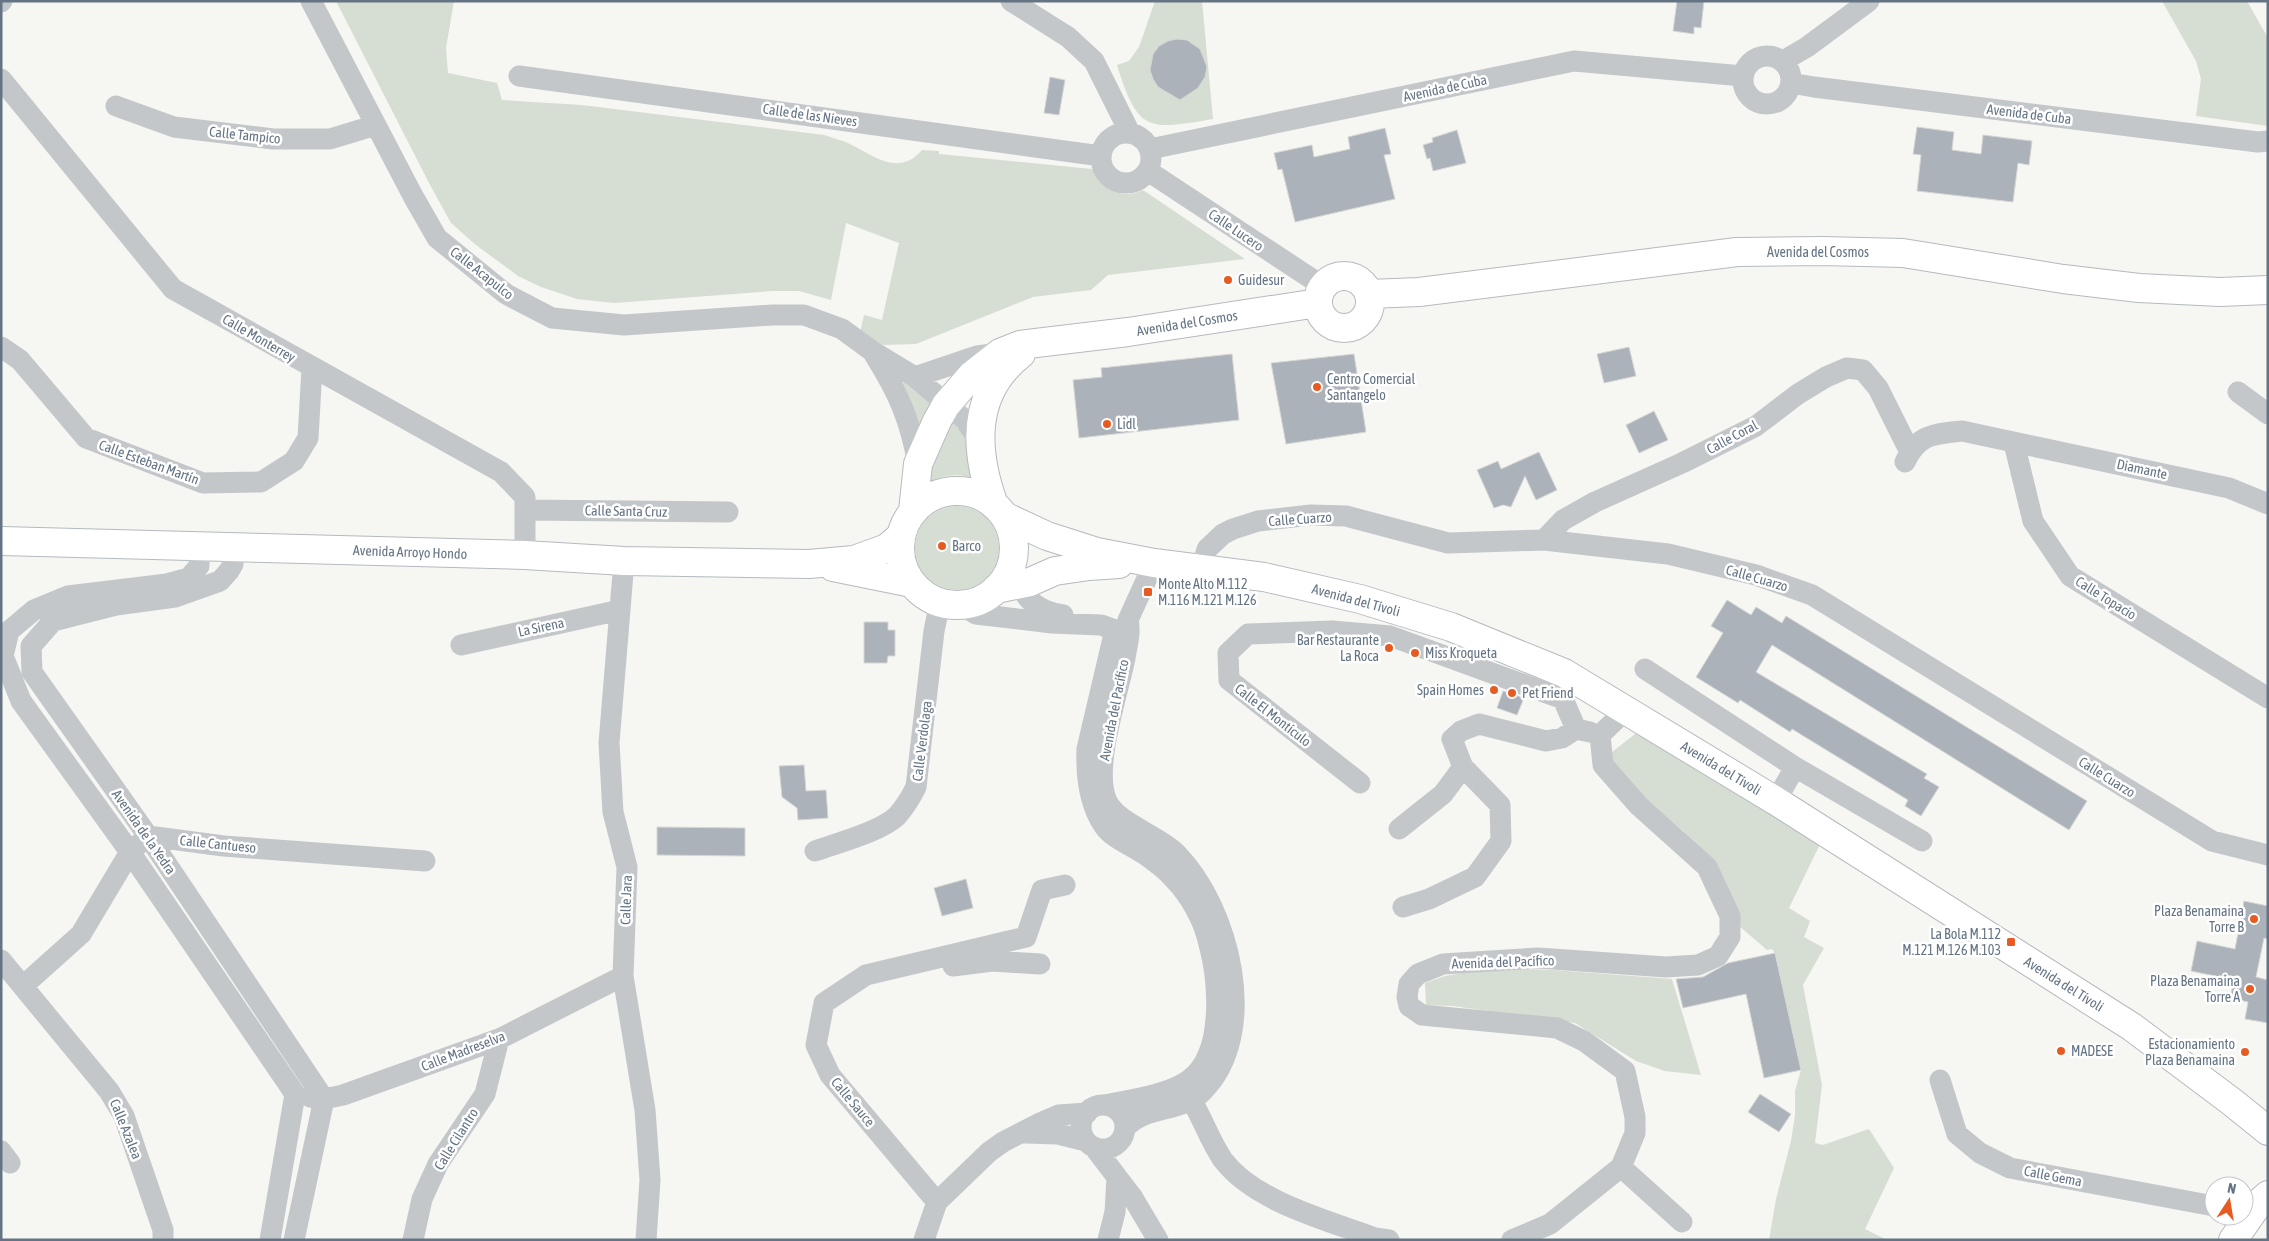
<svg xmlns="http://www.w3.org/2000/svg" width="2269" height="1241" viewBox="0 0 2269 1241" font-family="'Asap Condensed',sans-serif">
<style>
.green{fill:#d6ddd3}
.building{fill:#abb2b9;stroke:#d7d7d5}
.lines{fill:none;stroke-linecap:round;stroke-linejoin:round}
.secondary-casing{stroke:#b5babf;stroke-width:30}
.street{stroke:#c3c7ca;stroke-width:21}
.secondary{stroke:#fff;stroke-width:28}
.poi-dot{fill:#e65b22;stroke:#fff;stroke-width:2}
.labels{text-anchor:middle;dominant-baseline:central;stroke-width:5;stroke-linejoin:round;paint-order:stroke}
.street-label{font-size:14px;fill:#647484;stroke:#fff}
.poi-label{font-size:14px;fill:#647484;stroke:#fff;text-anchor:start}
</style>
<rect width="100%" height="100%" fill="#f6f6f2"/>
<path class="green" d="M336,1H454L446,48L448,73L497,83L502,100L582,105L824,135C832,138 842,140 850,144C874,156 899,177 922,150L939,151V154L1092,169C1105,188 1121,201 1143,190L1245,259L1108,275L1091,290L1033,297L916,344L883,345L860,333L864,315L882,320L899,243L846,223L831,300L799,291H773L614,303L577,299L541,287L518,276L476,245L451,223L429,183Z
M1155,1H1202L1213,119C1148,130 1138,133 1117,65L1129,61L1139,47Z
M2162,1H2247L2268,38V126L2196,116L2201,79L2196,61Z
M906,381L933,402L918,432L902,383Z
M948,418L966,437L976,479C956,472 943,475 925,484Z
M915 548a42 42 0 1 1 84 0a42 42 0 1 1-84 0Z
M1640,730L1822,840L1789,908L1810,921L1804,937L1824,948L1803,985L1822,1085L1815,1143L1823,1145L1869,1129L1894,1168L1865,1229L1887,1240H1769L1776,1199L1791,1141L1795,1115V1091L1801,1070L1775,953L1772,949L1767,950L1738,925L1714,869L1684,832L1640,795L1607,756Z
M1492,968L1554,970L1672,979L1701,1075L1665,1071L1636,1061L1575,1023L1453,1006L1426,1005L1425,983L1445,976Z"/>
<path class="building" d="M1677,1H1704L1701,28L1694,27V34L1673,31Z
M1177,39L1187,40L1200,49L1207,67L1205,77L1198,88L1180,100L1158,87L1153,79L1150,70L1153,54L1159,46L1168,41Z
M1050,77L1065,80L1059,115L1044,113Z
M1917,127L1954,132L1952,150L1981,154L1983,135L2032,141L2029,165L2018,163L2013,202L1917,191L1921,155L1913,154Z
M1385,128L1391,154L1384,155L1395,199L1295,222L1282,169L1278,170L1274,153L1312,145L1314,157L1350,149L1348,137Z
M1457,130L1466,163L1433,171L1430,158L1427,159L1423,145L1433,142L1432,138Z
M1629,347L1636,376L1604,383L1597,354Z
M1232,354L1239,420L1079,438L1073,380L1102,377L1101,368Z
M1354,354L1366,432L1286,444L1271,363Z
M1654,411L1668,440L1639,453L1626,425Z
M1539,452L1557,490L1536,500L1525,476L1511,507L1503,505L1494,508L1477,470L1498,461L1501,469Z
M1727,600L1751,615L1756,607L1782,623L1786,616L2087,801L2069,830L1772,645L1756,672L1927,774L1924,778L1939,787L1921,816L1905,806L1908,800L1792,729L1790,732L1740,700L1738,703L1696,677L1723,633L1711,626Z
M864,622H888V630H895V656H888L887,663H864Z
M1503,691L1524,698L1517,715L1497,708Z
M804,765L806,791L826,790L828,818L798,820L797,808L782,797L779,766Z
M657,827L745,828V856L657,855Z
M966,879L973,908L942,916L934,888Z
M2244,901L2268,906V939L2264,938L2256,977L2268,980V1023L2245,1019L2248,1002L2230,998L2234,980L2191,971L2197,941L2235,949Z
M1775,953L1801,1070L1764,1078L1746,994L1683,1008L1676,979L1703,977L1728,963Z
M1760,1094L1791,1114L1779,1132L1748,1112Z"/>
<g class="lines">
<g class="secondary-casing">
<path id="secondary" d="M1318 302a26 26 0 1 1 52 0a26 26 0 1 1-52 0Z
M1369,294L1419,292L1737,252L1822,251L1903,253L2063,279L2139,288L2220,292L2268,290
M900 548a57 57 0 1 1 114 0a57 57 0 1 1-114 0Z
M994,505C974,450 971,393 1021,354
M913,511L918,464L937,421L946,405L972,375L1000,353L1020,345L1036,343L1128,332L1318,303
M1004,516L1047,536L1097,552L1154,563L1264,577L1360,599L1451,627L1564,673L1776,801L2132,1027L2232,1102L2268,1131
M1,541L525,555L624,561L809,564L854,560L887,548L901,536
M833,567L912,583
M996,589L1030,582L1055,571L1089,566L1119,564
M2233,1240L2259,1203L2268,1195"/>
</g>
<path class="street" d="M311,1L413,196L437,238L506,294L552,318L624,325L772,315H804L842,329L872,351L915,377L965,420L980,442
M1011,1L1068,37L1094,61L1130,133
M1,2L2,1
M1743 80a24 24 0 1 1 48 0a24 24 0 1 1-48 0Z
M1783,61L1807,47L1869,1
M519,76L1101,156
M1,79L173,289L501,472L525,497V555
M1791,83L1814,87L2258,142L2268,141
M116,106L174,127L273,139H330L376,125
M1101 158a25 25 0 1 1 50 0a25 25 0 1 1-50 0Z
M1150,149L1574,61L1743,76
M1148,171L1324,287
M1,347L20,360L86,438L203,483L261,482L294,461L308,438L312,368
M875,356C899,394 910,420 918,464
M915,377L977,356L1000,353
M2238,392L2268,414
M2014,443L2033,521L2070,576L2268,698
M1905,462C1918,434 1934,434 1962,431L2229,488L2268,504
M525,510L728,512
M1544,540L1563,520L1595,502L1682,463L1756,426L1798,394L1826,377L1847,368L1863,370L1878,388L1910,452
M199,545V566L189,578L167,584L68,596L34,610L9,631L3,656L21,701L130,852L295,1094L270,1240
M232,546L233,564L229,571L220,581L175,597L116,605L53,621L31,646L32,672L148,836L324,1099L294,1240
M624,561L609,743L613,812L627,867L623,976L645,1110L650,1180L646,1240
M1012,565C1022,594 1030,610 1063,615
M1202,567L1207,549L1223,534L1233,529L1258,521L1311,515L1346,516L1448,543L1544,540L1668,554L1756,575L1812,595L2212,841L2268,855
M960,604L976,614L1052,623L1101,625L1115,630L1087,749C1086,775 1089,804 1104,826C1112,838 1132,846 1144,854C1154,861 1165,869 1173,878C1190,895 1204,921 1209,944C1219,982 1225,1054 1189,1080C1168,1095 1130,1100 1105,1105
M461,645L620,610
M1645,669L1795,767L1776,801
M1795,767L1922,841
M1360,783L1229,680L1228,653L1248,634L1332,631L1390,636L1563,699L1576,729
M1399,829L1443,794L1463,767
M815,851C837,843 880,832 897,816C905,807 911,797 916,787L934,631L940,602
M1403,907L1429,899L1475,877L1501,841L1500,805L1463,767L1452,739L1461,731L1479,724L1546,741L1562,738L1576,729L1590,732
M1,960L109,1091L124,1116L163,1230V1240
M953,966L992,961L1040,964
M23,986L81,934L130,852L148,836L224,846L425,861
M1940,1080L1957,1134L1980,1153L2010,1168L2214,1206
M1185,1089C1200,1111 1208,1138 1223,1160C1255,1202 1327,1220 1375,1238L1389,1240
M310,1097L324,1099L343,1095L499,1039L623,976
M1081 1127a22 22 0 1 1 44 0a22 22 0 1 1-44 0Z
M1125,1128C1146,1105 1181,1113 1202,1092C1262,1033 1229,907 1177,854C1159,835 1115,823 1106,799C1093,765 1118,694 1125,658C1127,645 1131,633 1128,620L1154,563
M1026,1133L1058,1134L1086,1141
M1094,1147L1133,1198L1158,1240
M1,1151L10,1163
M1621,1167L1682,1222
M937,1202L830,1075L816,1045L824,1003L866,975L1026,937L1042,890L1065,885
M413,1240L422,1199L438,1164L485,1094L499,1039
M924,1240L937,1202L989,1152L1003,1142L1038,1124L1059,1115L1087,1113
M1108,1240L1115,1212L1117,1178
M1512,1240L1550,1224L1621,1167L1635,1133V1117L1625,1071L1584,1041L1557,1028L1422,1015L1409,1006L1407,997L1409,984L1418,974L1443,964L1538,958L1666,967L1698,965L1718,956L1730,937V916L1707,867L1639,806L1603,765L1600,735L1626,710"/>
<use href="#secondary" class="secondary"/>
</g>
<g class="poi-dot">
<circle cx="1228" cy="280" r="5"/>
<circle cx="1317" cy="387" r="5"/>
<circle cx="1107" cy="424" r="5"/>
<circle cx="942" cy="546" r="5"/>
<rect x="1143" y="587" width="10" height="10" rx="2.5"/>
<circle cx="1389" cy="648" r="5"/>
<circle cx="1415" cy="653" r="5"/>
<circle cx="1494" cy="690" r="5"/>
<circle cx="1512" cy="693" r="5"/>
<circle cx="2254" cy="919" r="5"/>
<rect x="2006" y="937" width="10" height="10" rx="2.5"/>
<circle cx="2250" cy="989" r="5"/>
<circle cx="2061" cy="1051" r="5"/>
<circle cx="2245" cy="1052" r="5"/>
</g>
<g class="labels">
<g class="street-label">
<text transform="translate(1445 88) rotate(-12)">Avenida de Cuba</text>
<text transform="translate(2029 114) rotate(7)">Avenida de Cuba</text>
<text transform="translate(810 115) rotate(8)">Calle de las Nieves</text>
<text transform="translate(245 135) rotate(6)">Calle Tampico</text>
<text transform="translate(1236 230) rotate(34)">Calle Lucero</text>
<text x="1818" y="252">Avenida del Cosmos</text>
<text transform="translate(482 273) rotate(38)">Calle Acapulco</text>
<text transform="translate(1187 323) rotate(-9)">Avenida del Cosmos</text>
<text transform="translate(259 338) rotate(30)">Calle Monterrey</text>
<text transform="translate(1732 437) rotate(-28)">Calle Coral</text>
<text transform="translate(149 462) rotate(20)">Calle Esteban Martín</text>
<text transform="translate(2142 469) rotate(12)">Diamante</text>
<text transform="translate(626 511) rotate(1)">Calle Santa Cruz</text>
<text transform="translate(1300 519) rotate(-4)">Calle Cuarzo</text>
<text transform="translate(410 552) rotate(2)">Avenida Arroyo Hondo</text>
<text transform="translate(1757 578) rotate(16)">Calle Cuarzo</text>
<text transform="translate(2106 598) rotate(32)">Calle Topacio</text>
<text transform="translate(1356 600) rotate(15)">Avenida del Tívoli</text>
<text transform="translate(541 627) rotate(-12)">La Sirena</text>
<text transform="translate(1114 710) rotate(-79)">Avenida del Pacífico</text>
<text transform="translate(1273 715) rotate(38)">Calle El Montículo</text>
<text transform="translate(922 741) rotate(-83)">Calle Verdolaga</text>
<text transform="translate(1721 768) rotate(31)">Avenida del Tívoli</text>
<text transform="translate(2107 777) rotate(32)">Calle Cuarzo</text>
<text transform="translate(144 832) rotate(55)">Avenida de la Yedra</text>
<text transform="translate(218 844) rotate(6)">Calle Cantueso</text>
<text transform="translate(626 900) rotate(-88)">Calle Jara</text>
<text transform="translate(1503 962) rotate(-2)">Avenida del Pacífico</text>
<text transform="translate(2064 984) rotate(32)">Avenida del Tívoli</text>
<text transform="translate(463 1051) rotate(-21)">Calle Madreselva</text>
<text transform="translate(853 1102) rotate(50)">Calle Sauce</text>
<text transform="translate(126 1129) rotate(68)">Calle Azalea</text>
<text transform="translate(456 1139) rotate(-58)">Calle Cilantro</text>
<text transform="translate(2053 1176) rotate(11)">Calle Gema</text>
</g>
<g class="poi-label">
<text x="1238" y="280">Guidesur</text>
<text x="1327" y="379">Centro Comercial<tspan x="1327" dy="16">Santangelo</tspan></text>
<text x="1117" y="424">Lidl</text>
<text x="952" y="546">Barco</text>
<text x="1158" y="584">Monte Alto M.112<tspan x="1158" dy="16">M.116 M.121 M.126</tspan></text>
<text x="1379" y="640" text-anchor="end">Bar Restaurante<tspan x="1379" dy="16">La Roca</tspan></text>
<text x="1425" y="653">Miss Kroqueta</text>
<text x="1484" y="690" text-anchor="end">Spain Homes</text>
<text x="1522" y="693">Pet Friend</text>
<text x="2244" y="911" text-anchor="end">Plaza Benamaina<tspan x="2244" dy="16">Torre B</tspan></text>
<text x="2001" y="934" text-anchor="end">La Bola M.112<tspan x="2001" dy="16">M.121 M.126 M.103</tspan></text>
<text x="2240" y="981" text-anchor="end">Plaza Benamaina<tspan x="2240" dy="16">Torre A</tspan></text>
<text x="2235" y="1044" text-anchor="end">Estacionamiento<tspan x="2235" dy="16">Plaza Benamaina</tspan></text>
<text x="2071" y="1051">MADESE</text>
</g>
</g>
<rect width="2269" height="1241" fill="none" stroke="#647484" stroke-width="5"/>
<g transform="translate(2229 1201) rotate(12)"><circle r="24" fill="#ffffff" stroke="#c1c7ce"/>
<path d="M0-4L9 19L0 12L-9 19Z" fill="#e65b22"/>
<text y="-8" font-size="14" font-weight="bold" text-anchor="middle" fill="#647484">N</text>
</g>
</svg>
